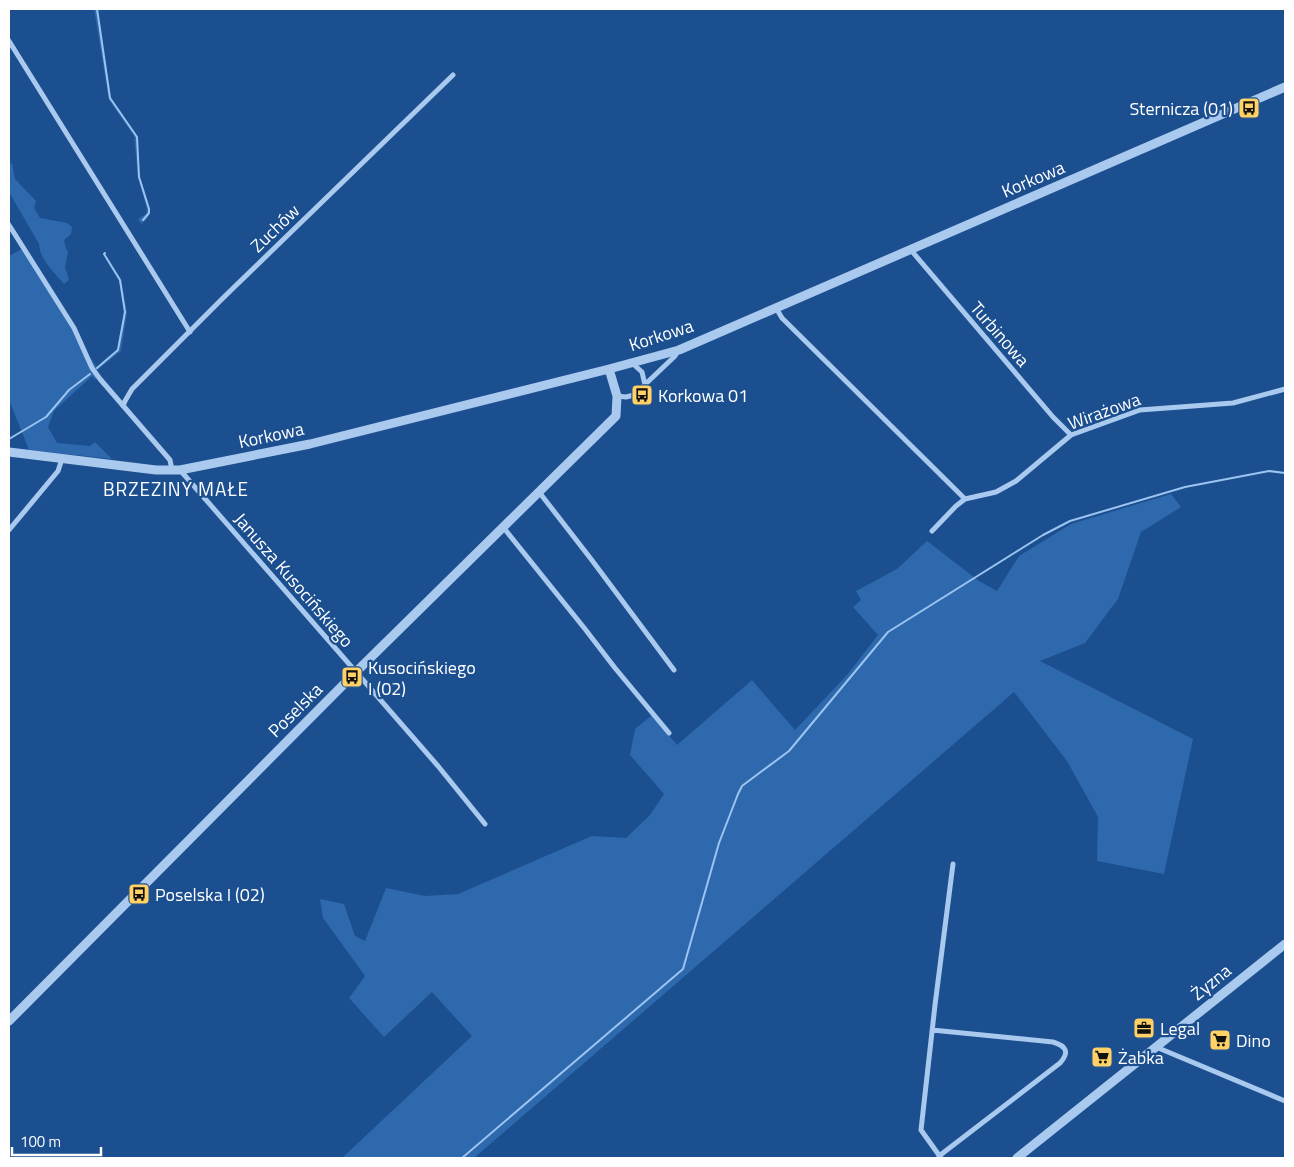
<svg xmlns="http://www.w3.org/2000/svg" width="1294" height="1167" viewBox="0 0 1294 1167" font-family="'Titillium Web',sans-serif">
<style>
.green{fill:#2e69ad}
.lines{fill:none;stroke-linecap:round;stroke-linejoin:round}
.stream{stroke:#9cc4f0;stroke-width:2}
.minor{stroke:#a9c9ee;stroke-width:5}
.tertiary{stroke:#a9c9ee;stroke-width:9}
.labels{text-anchor:middle;dominant-baseline:central;stroke-width:4.5;stroke-linejoin:round;paint-order:stroke}
.poi-label{font-size:18px;fill:#fff;stroke:#1b4f8f;text-anchor:start}
.street-label{font-size:18px;fill:#fff;stroke:#1b4f8f}
.neighbourhood-label{font-size:19px;letter-spacing:1px;fill:#fff;stroke:#1b4f8f}
</style>
<rect width="100%" height="100%" fill="#1b4f8f"/>
<path class="green" d="M94,9H98L111,98L137,136L140,177L150,209C150,216 147,220 141,224L138,219L146,214L147,209L138,177L134,136L109,100Z
M12,163L15,179L36,201L34,208L40,218L67,223L72,227L71,234L64,240L66,248L68,252L65,267L69,280L64,284C54,272 40,260 39,244L9,192V164Z
M22,249L73,328L90,368L96,378L95,380L92,376L54,411L48,427L57,443L90,446L95,442L112,459L29,450L9,400V256Z
M103,253H104L121,279L127,313L121,351L96,371L89,356L97,367L115,351L117,349L124,311L119,280Z
M1171,494L1181,507L1141,532L1118,599L1085,643L1040,661L1193,739L1164,874L1097,861L1098,817L1067,761L1014,692L474,1158H342L472,1036L432,992L384,1037L349,998L365,976L323,918L320,899L344,904L355,936L365,941L386,888L425,896L458,894L592,836L626,838L650,815L664,794L630,755L635,729L652,715L677,745L752,680L795,730L847,675L878,635L853,607L861,600L856,591L897,569L927,541L979,581L997,591L1019,556L1071,524Z"/>
<g class="lines">
<path class="stream" d="M97,9L110,98L137,137L139,177L149,209V213L143,220
M97,368L118,350L125,312L120,280L104,254L105,253
M9,439L46,417L69,390L90,374
M462,1158L683,969L719,843L738,794L742,786L789,751L888,632L1043,535L1070,521L1185,487L1269,471L1285,473"/>
<path class="minor" d="M9,41L190,332
M9,225L74,328L92,368L100,379L170,460L172,470
M910,249L1053,417L1071,435
M776,308L782,318L965,499
M632,363L642,372L645,385
M617,396L626,397L634,395L675,356L678,351
M123,406L125,401L132,389L223,298L453,75
M180,470L438,766L485,824
M539,492L591,559L674,670
M503,527L585,629L615,668L669,733
M9,530L58,471L62,459
M932,531L956,506L965,499L996,492L1016,481L1071,435L1140,410L1233,403L1285,389
M932,1030L1053,1042C1066,1046 1070,1052 1060,1063L939,1156
M1156,1047L1285,1101
M941,1158L921,1130L935,1005L953,864"/>
<path class="tertiary" d="M9,452L156,470H180L310,444L609,369L679,350L1285,87
M9,1021L356,672L616,416L617,396L609,369
M1017,1158L1285,944"/>
</g>
<defs>
<g id="bus-square" transform="scale(1.125)"><rect x="-9" y="-9" width="18" height="18" rx="4" fill="#ffd166" stroke="#1b4f8f"/><path d="M-5-6H5V4H4V6H2V4H-2V6H-4V4H-5ZM-3.5-4V0h7V-4ZM-3.5 1.2v1.5H-2V1.2ZM2 1.2v1.5H3.5V1.2Z" fill="#111"/></g>
<g id="office-square" transform="scale(1.125)"><rect x="-9" y="-9" width="18" height="18" rx="4" fill="#ffd166" stroke="#1b4f8f"/><path d="M-6-3h4V-5.5h4V-3h4V5H-6ZM-1-4.5V-3h2v-1.5ZM-6 0V1H6V0Z" fill="#111"/></g>
<g id="supermarket-square" transform="scale(1.125)"><rect x="-9" y="-9" width="18" height="18" rx="4" fill="#ffd166" stroke="#1b4f8f"/><path d="M-6-5.5h2.5l.6 2H6L4.5 2H-2.5L-4.4-4H-6ZM-1.5 3.2a1.3 1.3 0 1 0 .1 0ZM3 3.2a1.3 1.3 0 1 0 .1 0Z" fill="#111"/></g>
</defs>
<g fill-rule="evenodd">
<use href="#bus-square" x="1249" y="108"/>
<use href="#bus-square" x="642" y="395"/>
<use href="#bus-square" x="352" y="677"/>
<use href="#bus-square" x="139" y="894"/>
<use href="#office-square" x="1144" y="1028"/>
<use href="#supermarket-square" x="1220" y="1040"/>
<use href="#supermarket-square" x="1102" y="1057"/>
</g>
<g class="labels">
<g class="poi-label">
<text x="1233" y="108" text-anchor="end">Sternicza (01)</text>
<text x="658" y="395">Korkowa 01</text>
<text x="368" y="667">Kusocińskiego<tspan x="368" dy="21">I (02)</tspan></text>
<text x="155" y="894">Poselska I (02)</text>
<text x="1160" y="1028">Legal</text>
<text x="1236" y="1040">Dino</text>
<text x="1118" y="1057">Żabka</text>
</g>
<g class="street-label">
<text transform="translate(1033 179) rotate(-23)">Korkowa</text>
<text transform="translate(275 228) rotate(-44)">Zuchów</text>
<text transform="translate(1000 334) rotate(49)">Turbinowa</text>
<text transform="translate(661 335) rotate(-18)">Korkowa</text>
<text transform="translate(1104 411) rotate(-20)">Wirażowa</text>
<text transform="translate(271 435) rotate(-12)">Korkowa</text>
<text transform="translate(294 580) rotate(49)">Janusza Kusocińskiego</text>
<text transform="translate(295 710) rotate(-45)">Poselska</text>
<text transform="translate(1211 982) rotate(-39)">Żyzna</text>
</g>
<g class="neighbourhood-label">
<text x="176" y="488">BRZEZINY MAŁE</text>
</g>
</g>
<rect width="1294" height="1167" fill="none" stroke="#ffffff" stroke-width="20"/>
<path d="M12 1147v8h89v-8" fill="none" stroke="#ffffff" stroke-width="2.5"/>
<text x="20" y="1147" font-size="15" fill="#ffffff" stroke="#1b4f8f" stroke-width="4" paint-order="stroke">100 m</text>
</svg>
